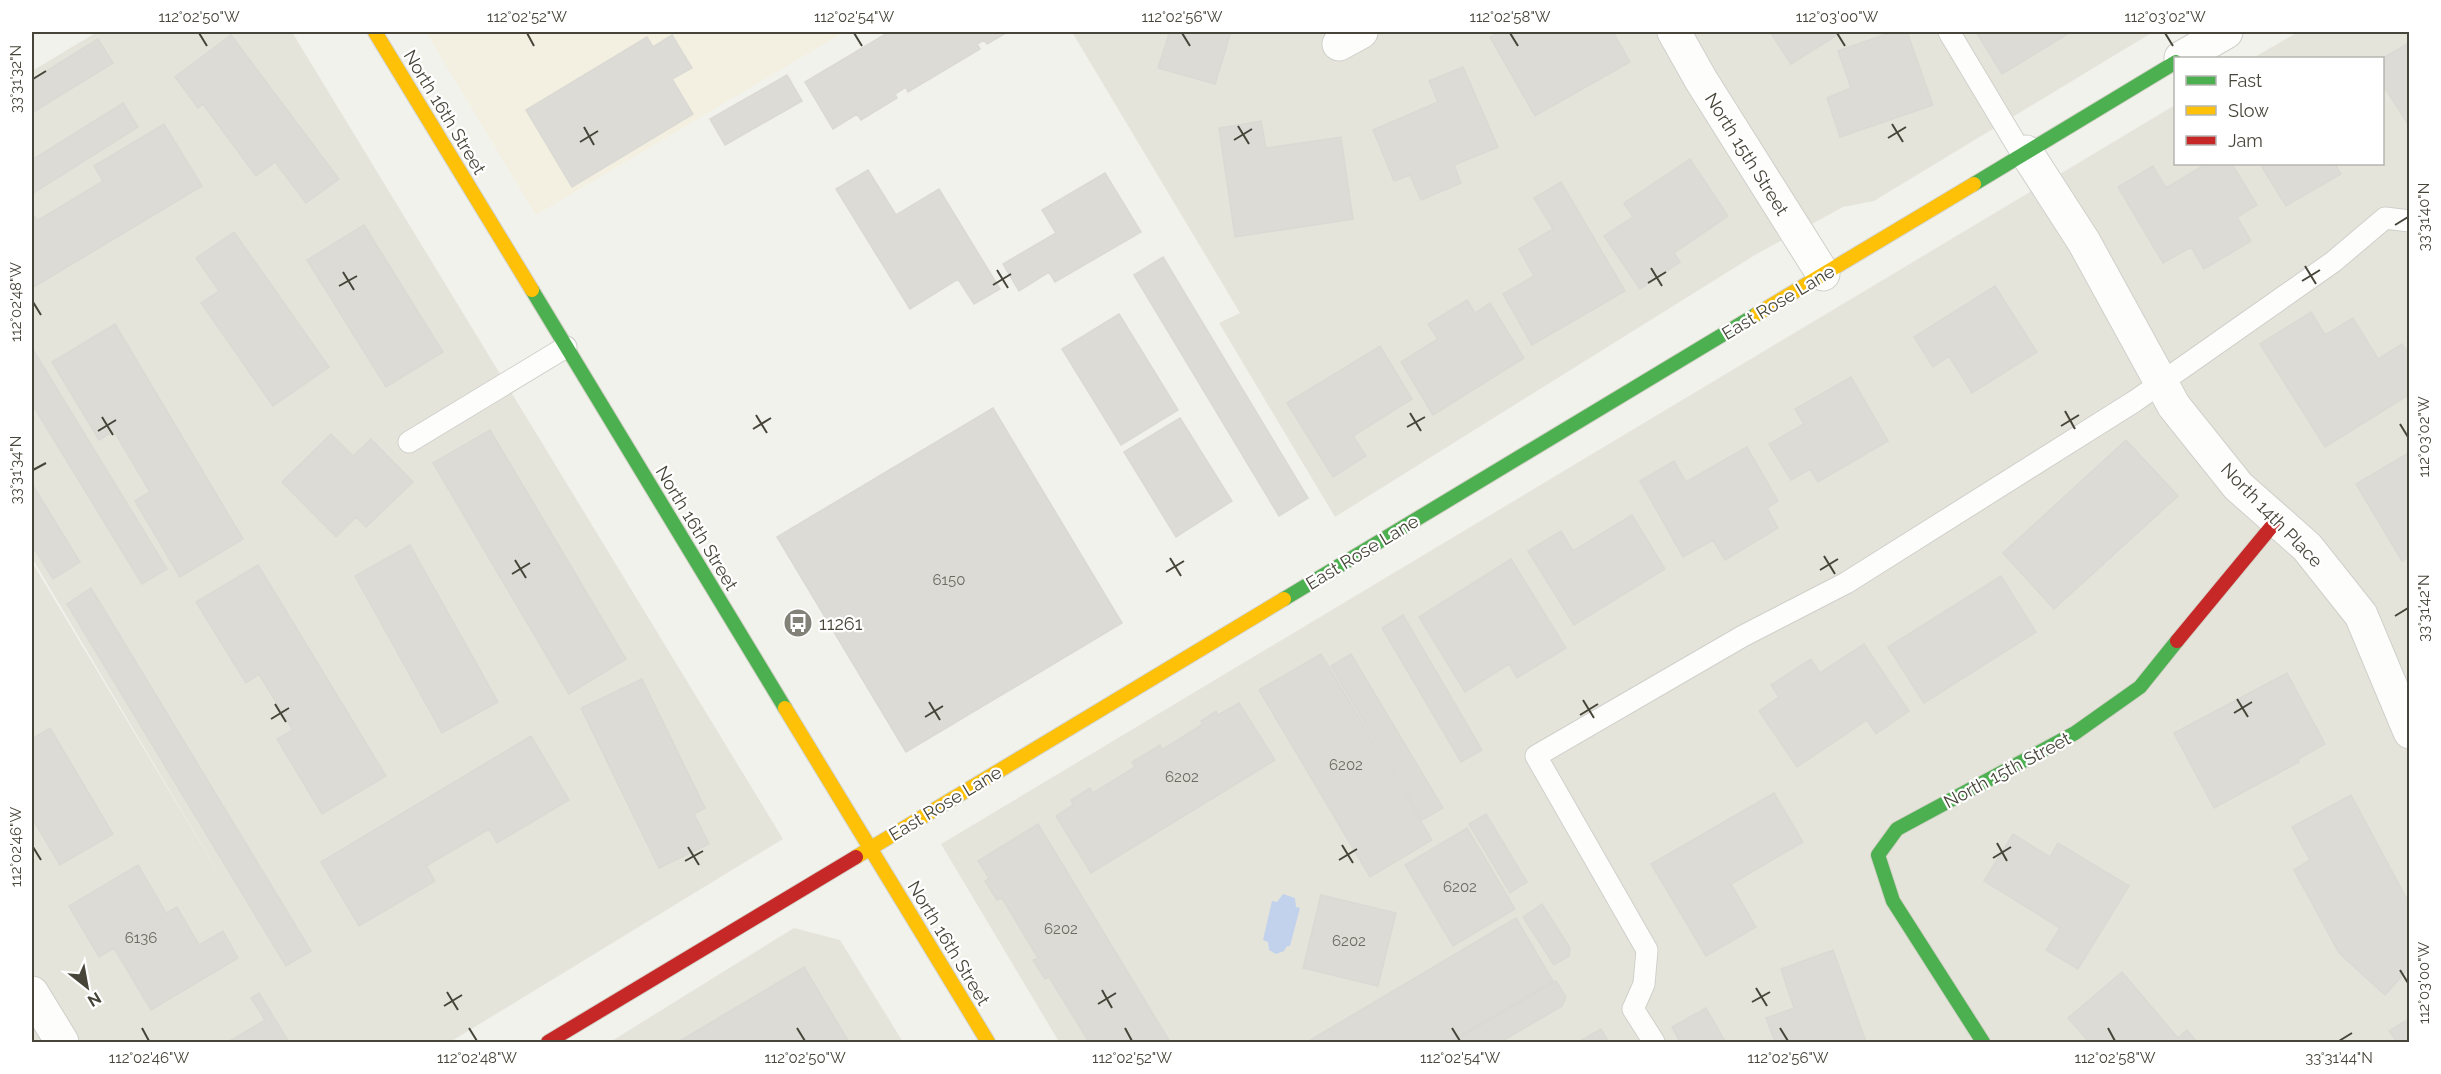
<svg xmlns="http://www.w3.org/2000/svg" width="2441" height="1074" viewBox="0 0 2441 1074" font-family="Raleway,sans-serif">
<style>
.residential{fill:#e5e4db}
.commercial{fill:#f3f0e1}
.water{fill:#c2d1ec}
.building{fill:#dcdbd6;stroke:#dad9d3;stroke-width:1.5}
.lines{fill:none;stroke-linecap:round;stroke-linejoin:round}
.lane-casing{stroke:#d0d0cb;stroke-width:23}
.street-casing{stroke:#d0d0cb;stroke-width:35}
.fast-casing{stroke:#d2d1c6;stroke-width:16}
.slow-casing{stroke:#d2d1c6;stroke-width:16}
.jam-casing{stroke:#d2d1c6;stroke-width:16}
.lane{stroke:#fdfdfc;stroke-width:21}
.street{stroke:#fdfdfc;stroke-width:33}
.fast{stroke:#4caf50;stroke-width:14}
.slow{stroke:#ffc107;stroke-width:14}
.jam{stroke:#c62828;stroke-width:14}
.ticks{fill:none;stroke:#474539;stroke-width:2}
.labels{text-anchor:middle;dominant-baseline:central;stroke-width:4.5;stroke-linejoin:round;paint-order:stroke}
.number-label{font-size:15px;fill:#6d6b61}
.street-label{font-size:18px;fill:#474539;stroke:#fff}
.poi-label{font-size:18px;fill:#474539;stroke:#fff;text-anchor:start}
.neatline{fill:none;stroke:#474539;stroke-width:2}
.ticks-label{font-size:15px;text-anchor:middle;fill:#474539}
</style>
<rect width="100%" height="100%" fill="#f2f2ed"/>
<path class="residential" d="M97,32H292L783,839L450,1042H32V562L231,894L32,558V71Z
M1072,32H2153L1874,201L1843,207L1755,255L1335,517L1219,323L1240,313Z
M2298,32H2409V1042H1059L941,844L2175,105L2176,164H2382V58H2253Z
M794,928L840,940L903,1042H610Z"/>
<path class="commercial" d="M426,32H844L536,215Z"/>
<path class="water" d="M1283,894L1295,898L1296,907L1300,908L1290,946H1287L1284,951L1276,954L1269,950L1268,942L1263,940L1272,901L1277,902Z"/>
<path class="building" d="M889,32H1002L1004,34L987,44L984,40L977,44L980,49L908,92L906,87L895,94L897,98L861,120L857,114L833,129L805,82Z
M1160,32H1231L1215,84L1158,68L1169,34Z
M1500,32H1535L1537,34L1542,32H1613L1630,62L1535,116L1490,37Z
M1770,32H1842L1791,64Z
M1892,32H1907L1933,105L1840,137L1827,98L1851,88L1838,51Z
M1976,32H2071L2002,74Z
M231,35L339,179L306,203L275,162L256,176L203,104L198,108L175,77Z
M672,35L692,68L672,79L693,114L572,187L526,110L647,37L653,47Z
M98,39L113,63L32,113V80Z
M2410,42V127L2382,84V59Z
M1463,67L1498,147L1454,165L1461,183L1421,200L1410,175L1394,181L1373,130L1438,102L1429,81Z
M787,75L802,101L725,145L710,119Z
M123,103L138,127L32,194V160Z
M1261,121L1266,148L1341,137L1353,219L1235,237L1219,128Z
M164,124L202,186L32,288V213L37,221L103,181L94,166Z
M1690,159L1728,216L1674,253L1680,262L1640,289L1604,236L1633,217L1624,203Z
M2206,164H2232L2257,205L2237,217L2251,241L2204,269L2191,247L2163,263L2118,187L2153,166L2166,188Z
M2260,164H2335L2341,174L2286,206Z
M868,170L896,215L939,189L1000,289L974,304L958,279L910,309L836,189Z
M1105,173L1141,232L1055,282L1049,272L1019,291L1003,264L1056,233L1042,210Z
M1561,182L1625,291L1532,345L1503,294L1534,276L1519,249L1553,229L1534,198Z
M364,225L443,352L386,387L307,260Z
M234,232L329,367L273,406L201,303L219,291L196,258Z
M1163,257L1308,498L1279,516L1134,275Z
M1995,286L2037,352L1972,393L1949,356L1933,367L1914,337Z
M1467,300L1475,313L1490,303L1524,358L1433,415L1401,362L1438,339L1428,324Z
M2311,312L2325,335L2353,318L2378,359L2402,344L2410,355V394L2325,447L2260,344Z
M1119,314L1178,410L1121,445L1062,349Z
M115,324L243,539L180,577L135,501L150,492L114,431L99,440L52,362Z
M1380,346L1412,399L1353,436L1366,456L1333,477L1287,403Z
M32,348L167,569L142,584L32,404Z
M1851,377L1888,441L1818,482L1810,469L1791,480L1769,444L1804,424L1795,409Z
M993,408L1122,623L906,752L777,537Z
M1180,418L1232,501L1176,537L1124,452Z
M490,430L626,659L569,694L433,463Z
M331,434L353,456L371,439L413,482L366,527L356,517L336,537L282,482Z
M2126,440L2178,496L2054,609L2003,553Z
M1747,447L1778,501L1767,508L1778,528L1725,560L1713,540L1683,557L1640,481L1674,461L1686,482Z
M2410,452V556L2402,561L2356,484Z
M32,484L80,562L53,579L32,545Z
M1632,515L1665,569L1574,625L1528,551L1561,531L1573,551Z
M410,545L498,702L442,733L355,576Z
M1511,559L1566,648L1517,678L1509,664L1465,692L1419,617Z
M258,565L386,776L322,814L277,739L293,730L259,674L246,683L196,602Z
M2001,576L2036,632L1924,703L1888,647Z
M91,588L311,951L286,966L67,604Z
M1403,615L1482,750L1461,762L1382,628Z
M1864,644L1909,711L1876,734L1867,720L1797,767L1759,711L1779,697L1771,685L1811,659L1820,673Z
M1321,654L1432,840L1370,877L1259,690Z
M1351,654L1443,808L1422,820L1331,666Z
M2287,673L2325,744L2298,759L2299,762L2214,808L2174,733Z
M642,679L705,808L694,814L709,844L659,868L581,708Z
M1239,703L1275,760L1091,873L1056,816L1073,805L1071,800L1090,788L1093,793L1135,767L1132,762L1160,745L1162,750L1203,724L1201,721L1216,711L1218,715Z
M50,728L113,834L60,865L32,818V739Z
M531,736L569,800L497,843L489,829L426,866L435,881L359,926L321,862Z
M1774,793L1803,842L1731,884L1756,927L1706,956L1651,864Z
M2351,795L2410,905V967L2385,995L2339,953L2294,870L2310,860L2292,827Z
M1486,814L1527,882L1510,893L1469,824Z
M1038,824L1170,1042H1089L1049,977L1045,979L1033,960L1038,958L1002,898L997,900L985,881L989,878L978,861Z
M1467,828L1515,909L1453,946L1405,865Z
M2013,834L2050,857L2058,843L2129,886L2078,969L2046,950L2060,928L1984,881Z
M138,865L166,913L177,907L199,945L223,931L238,958L151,1010L114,948L99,957L69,906Z
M1321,895L1396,913L1378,986L1303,968Z
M1542,904L1570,948L1569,956L1554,965L1523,917Z
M1516,918L1553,981L1450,1042H1307Z
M1833,950L1866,1042H1775L1766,1018L1794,1008L1781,969Z
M804,967L849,1042H678Z
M2122,972L2178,1038L2187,1030L2197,1042H2089L2068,1018Z
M1556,981L1566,997L1562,1006L1501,1042H1452Z
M259,993L289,1042H228L265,1020L251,998Z
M1706,1008L1725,1041L1680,1042L1672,1027Z
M2410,1018V1042H2397L2389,1031Z
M1601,1029L1609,1042H1578Z"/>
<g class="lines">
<g class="lane-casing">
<path id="lane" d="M1949,32L2022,154
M409,442L566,347
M1654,1042L1633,1009L1644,984L1647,950L1536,756L1743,636L1846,583L2135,401L2333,262L2385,218L2410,221"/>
</g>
<g class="street-casing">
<path id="street" d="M1674,32L1701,80L1823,274
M1339,44L1361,32
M2181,58L2226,32
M2026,152L2084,242L2174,406L2238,486L2307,547L2361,615L2410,732
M32,993L62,1042"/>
</g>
<g class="fast-casing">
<path id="fast" d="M1974,184L2176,62
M532,290L785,708
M1284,599L1757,314
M1983,1042L1893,901L1878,855L1897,829L2075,733L2140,687L2177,641"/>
</g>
<g class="slow-casing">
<path id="slow" d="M375,32L532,290
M1757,314L1974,184
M785,708L988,1042
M856,857L1284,599"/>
</g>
<g class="jam-casing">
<path id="jam" d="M2177,641L2277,520
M548,1042L856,857"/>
</g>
<use href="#lane" class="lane"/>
<use href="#street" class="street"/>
<use href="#fast" class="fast"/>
<use href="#slow" class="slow"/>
<use href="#jam" class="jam"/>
</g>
<path class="ticks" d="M199,33L207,46M527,33L534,46M854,33L862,46M1182,33L1190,46M1510,33L1518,46M1837,33L1845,46M2165,33L2173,46M33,79L46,71M1892,124L1903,142M1238,126L1249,144M584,127L594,145M1888,138L1906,127M1234,140L1252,129M580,142L598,131M2395,225L2408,217M2305,266L2316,284M1651,268L1662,286M997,270L1008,288M343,272L354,290M2302,281L2320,270M1648,283L1666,272M993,285L1011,274M339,286L357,276M33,302L41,315M2065,411L2075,429M1410,413L1421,431M756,415L767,433M102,417L113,435M2400,424L2408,437M2061,426L2079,415M1407,427L1425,417M753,429L771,418M98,431L116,420M33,470L46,463M1824,556L1835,574M1170,558L1181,576M515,560L526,578M1820,570L1838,559M1166,572L1184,561M512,574L530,563M2395,616L2408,608M2237,699L2248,717M1583,700L1594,718M929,702L940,720M275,704L286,722M2234,713L2252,702M1580,715L1598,704M925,717L943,706M271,719L289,708M1997,843L2007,861M1342,845L1353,863M33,847L41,860M688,847L699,865M1993,858L2011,847M1339,860L1357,849M685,861L703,851M2400,970L2408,983M1756,988L1767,1006M1102,990L1112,1008M447,992L458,1010M1752,1002L1770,992M1098,1004L1116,993M444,1006L462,995M142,1028L149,1041M469,1028L477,1041M797,1028L805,1041M1125,1028L1132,1041M1452,1028L1460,1041M1780,1028L1788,1041M2108,1028L2115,1041M2339,1041L2352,1033"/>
<defs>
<g id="bus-disc" transform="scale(1.5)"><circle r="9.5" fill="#838278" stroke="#fff"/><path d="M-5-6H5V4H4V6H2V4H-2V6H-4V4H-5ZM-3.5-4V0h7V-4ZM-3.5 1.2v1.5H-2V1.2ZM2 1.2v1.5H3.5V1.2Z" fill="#fff"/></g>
</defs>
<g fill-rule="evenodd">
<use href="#bus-disc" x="798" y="623"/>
</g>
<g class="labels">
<g class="number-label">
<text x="949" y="580">6150</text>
<text x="1346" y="765">6202</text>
<text x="1182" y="777">6202</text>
<text x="1460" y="887">6202</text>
<text x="1061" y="929">6202</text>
<text x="141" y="938">6136</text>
<text x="1349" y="941">6202</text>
</g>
<g class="street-label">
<text transform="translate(445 112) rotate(59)">North 16th Street</text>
<text transform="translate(1747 154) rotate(58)">North 15th Street</text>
<text transform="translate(1778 302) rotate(-31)">East Rose Lane</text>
<text transform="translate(2272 515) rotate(46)">North 14th Place</text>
<text transform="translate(697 528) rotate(59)">North 16th Street</text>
<text transform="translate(1362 552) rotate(-31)">East Rose Lane</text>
<text transform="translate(2007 770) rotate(-28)">North 15th Street</text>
<text transform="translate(945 803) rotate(-31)">East Rose Lane</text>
<text transform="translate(949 943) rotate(59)">North 16th Street</text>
</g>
<g class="poi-label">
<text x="819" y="623">11261</text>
</g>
</g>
<rect width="2441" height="1074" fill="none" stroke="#ffffff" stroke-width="66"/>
<rect x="2174" y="57" width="210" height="108" fill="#ffffff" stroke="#b5b5b0" stroke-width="1.5"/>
<rect x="2186" y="76" width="30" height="9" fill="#4caf50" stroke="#b5b5b0" stroke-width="1.5"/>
<text x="2228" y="87" font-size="18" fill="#474539">Fast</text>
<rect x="2186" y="106" width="30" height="9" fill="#ffc107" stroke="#b5b5b0" stroke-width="1.5"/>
<text x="2228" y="117" font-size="18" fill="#474539">Slow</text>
<rect x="2186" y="136" width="30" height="9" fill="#c62828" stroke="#b5b5b0" stroke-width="1.5"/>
<text x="2228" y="147" font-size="18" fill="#474539">Jam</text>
<g transform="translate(87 987) rotate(149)" stroke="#ffffff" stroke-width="4.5" paint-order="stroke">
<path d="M0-4.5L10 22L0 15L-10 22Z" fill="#474539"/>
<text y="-9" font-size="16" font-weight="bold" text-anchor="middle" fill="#474539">N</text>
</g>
<rect x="33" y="33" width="2375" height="1008" class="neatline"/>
<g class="ticks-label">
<text x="199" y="22">112°02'50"W</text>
<text x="527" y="22">112°02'52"W</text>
<text x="854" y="22">112°02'54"W</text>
<text x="1182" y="22">112°02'56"W</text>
<text x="1510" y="22">112°02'58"W</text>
<text x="1837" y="22">112°03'00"W</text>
<text x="2165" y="22">112°03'02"W</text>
<text transform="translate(16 79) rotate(-90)" y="5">33°31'32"N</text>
<text transform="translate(2424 217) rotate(-90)" y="5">33°31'40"N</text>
<text transform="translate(16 302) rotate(-90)" y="5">112°02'48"W</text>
<text transform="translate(2424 437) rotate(-90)" y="5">112°03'02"W</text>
<text transform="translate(16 470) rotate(-90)" y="5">33°31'34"N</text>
<text transform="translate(2424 608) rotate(-90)" y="5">33°31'42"N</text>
<text transform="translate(16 847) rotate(-90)" y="5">112°02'46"W</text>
<text transform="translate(2424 983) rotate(-90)" y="5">112°03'00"W</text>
<text x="149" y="1063">112°02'46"W</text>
<text x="477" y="1063">112°02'48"W</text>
<text x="805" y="1063">112°02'50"W</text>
<text x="1132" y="1063">112°02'52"W</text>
<text x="1460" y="1063">112°02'54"W</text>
<text x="1788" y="1063">112°02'56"W</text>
<text x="2115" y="1063">112°02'58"W</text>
<text x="2339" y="1063">33°31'44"N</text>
</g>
</svg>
